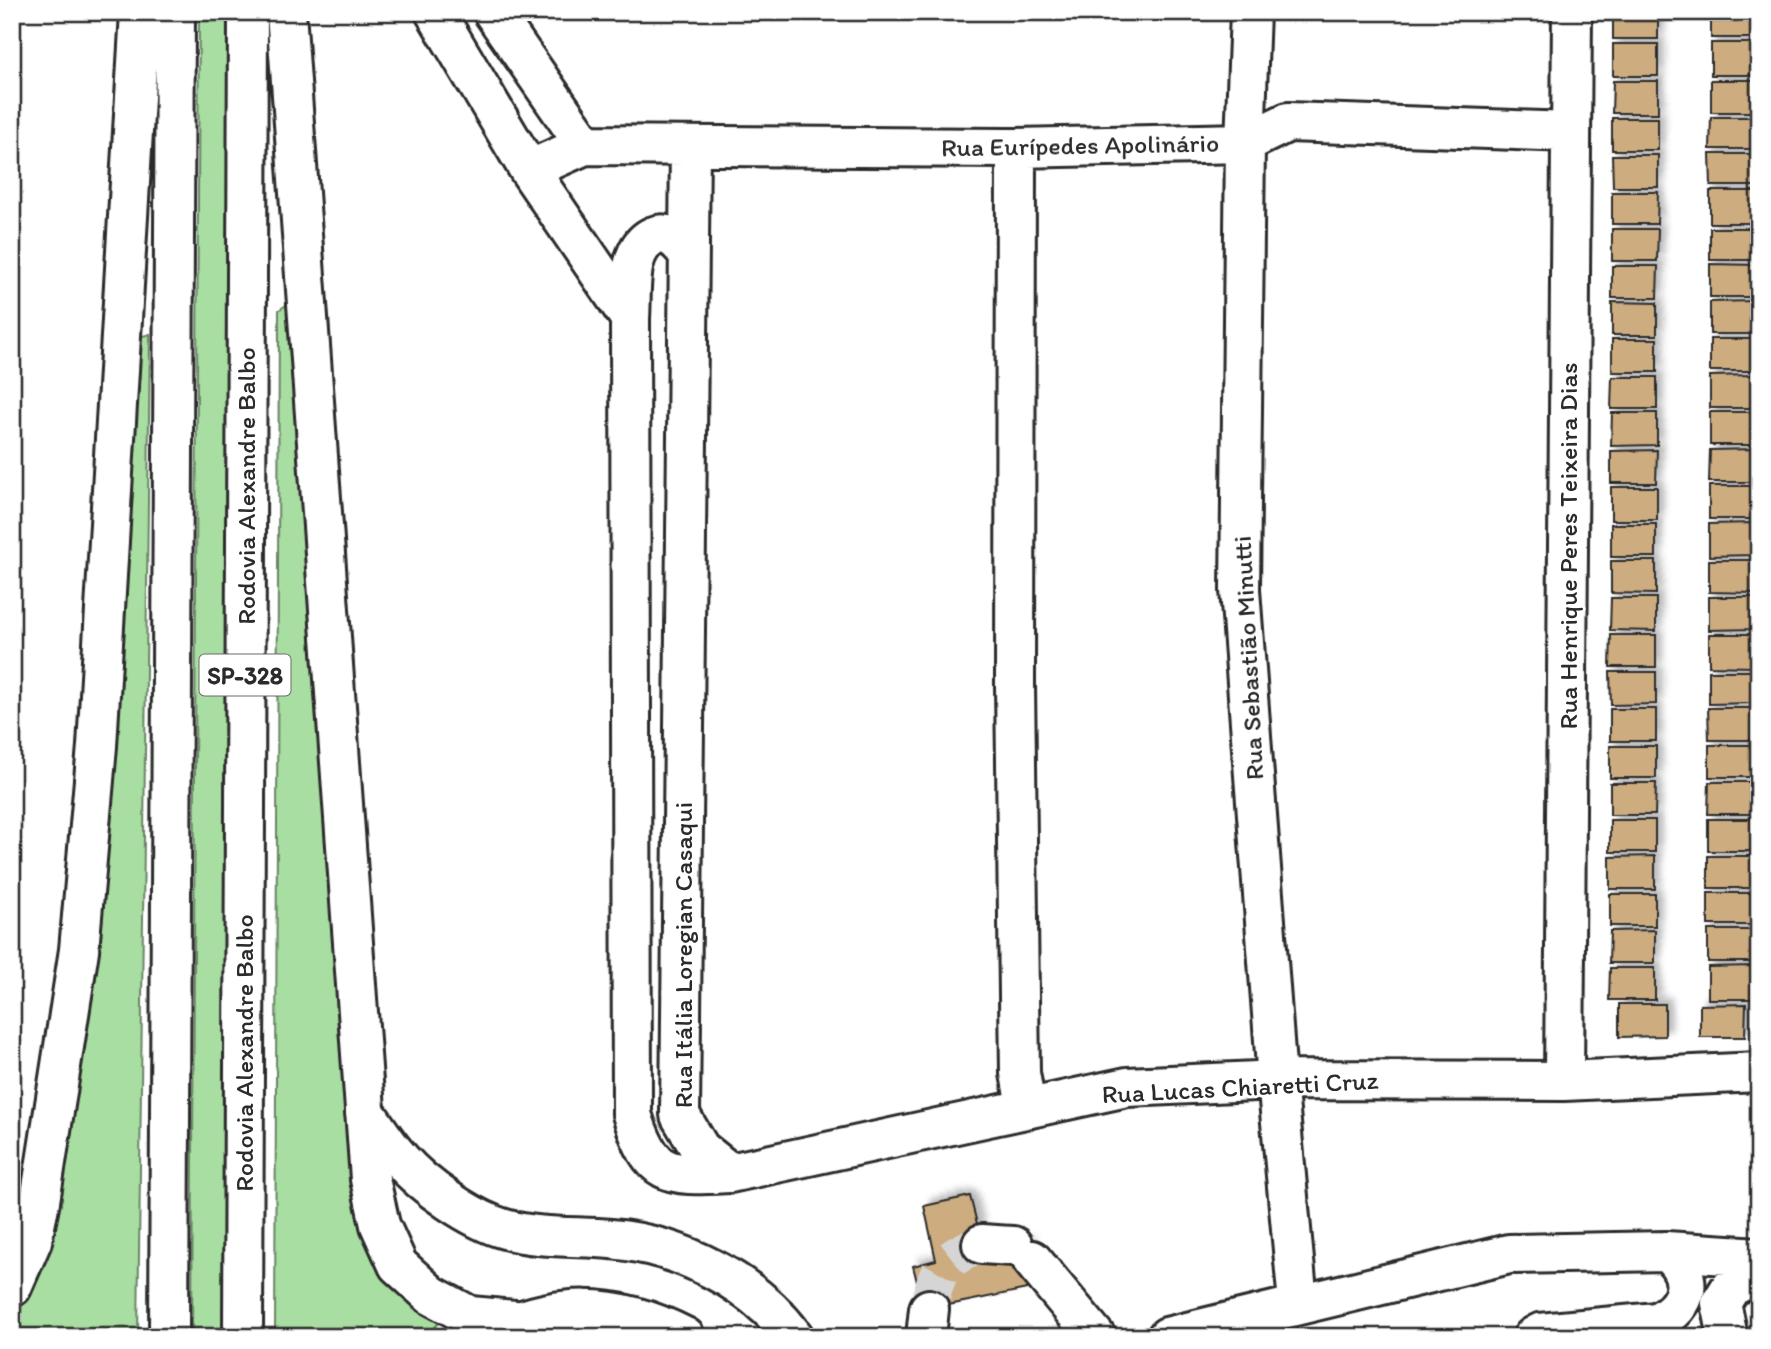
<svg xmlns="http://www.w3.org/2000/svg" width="1771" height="1349" viewBox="0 0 1771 1349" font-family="Itim,sans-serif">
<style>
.green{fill:#a8dea2;stroke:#6a8466;stroke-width:2}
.building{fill:#cdac80;stroke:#2b2b2b;stroke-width:2;filter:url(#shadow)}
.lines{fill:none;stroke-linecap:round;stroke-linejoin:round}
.minor-tunnel{stroke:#d5d5d5;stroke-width:38;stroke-dasharray:38 19;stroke-linecap:butt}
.minor-casing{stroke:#2b2b2b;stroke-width:44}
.highway-casing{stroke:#2b2b2b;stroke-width:44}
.minor{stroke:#fff;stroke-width:38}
.highway{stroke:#fff;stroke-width:38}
.labels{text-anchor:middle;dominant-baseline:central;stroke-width:5;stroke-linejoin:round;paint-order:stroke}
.shield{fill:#fff;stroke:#6b6b6b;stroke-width:2}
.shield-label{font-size:24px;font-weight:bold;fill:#2b2b2b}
.street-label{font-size:26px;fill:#2b2b2b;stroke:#fff}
</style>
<defs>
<filter id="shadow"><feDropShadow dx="6" dy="-6" stdDeviation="3.5" flood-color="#0004"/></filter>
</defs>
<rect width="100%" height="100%" fill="#fff"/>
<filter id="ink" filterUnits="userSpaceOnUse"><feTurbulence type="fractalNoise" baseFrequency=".0143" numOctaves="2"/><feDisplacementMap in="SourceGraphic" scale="14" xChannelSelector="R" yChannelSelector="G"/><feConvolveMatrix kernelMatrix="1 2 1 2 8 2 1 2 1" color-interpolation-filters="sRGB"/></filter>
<g filter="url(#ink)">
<path class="green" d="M199,12H230L225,1337H192Z
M289,303L355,1193C367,1261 383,1284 441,1321L425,1337H275L279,310Z
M150,334L138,1337H12V1315L28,1292L139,337Z"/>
<path class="building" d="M1613,12H1658V39H1613Z
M1711,12H1756V38H1711Z
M1711,43H1756V75H1711Z
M1613,44H1658V76H1613Z
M1711,80H1756V112H1711Z
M1613,81H1658V113H1612Z
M1711,117H1756V149H1710Z
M1612,118H1658V150H1612Z
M1710,154H1756V186H1711Z
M1612,155H1658V187H1613Z
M1710,191H1756V223H1710Z
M1612,192H1658L1657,224H1612Z
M1710,228H1756V260H1710Z
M1612,229H1658L1657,261H1612Z
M1710,264L1756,265V297H1710Z
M1612,266H1658L1657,298H1612Z
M1756,301L1755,334H1710V302Z
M1612,302L1657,303V335H1612Z
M1612,339H1657V372H1612Z
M1710,339H1755V371H1710Z
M1755,375V408H1710V376Z
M1612,377H1657V409H1611Z
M1710,412H1755V445H1710Z
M1612,413H1657V445L1611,446Z
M1755,449V482H1709L1710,450Z
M1657,450L1656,483H1611V451Z
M1709,486H1755V519H1709Z
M1611,487H1657V520H1611Z
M1755,523V555L1709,556V524Z
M1611,524H1656V557H1611Z
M1709,560H1754L1755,593L1709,592Z
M1611,561H1656V594L1611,593Z
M1709,597H1754L1755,629L1709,630Z
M1611,598H1656V631L1610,630Z
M1709,634H1754V667L1709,666Z
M1611,635H1656V667H1610Z
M1709,671H1754V703L1709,704Z
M1610,672H1656V704L1611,705Z
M1708,708H1754V740H1709Z
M1610,709H1656V741H1610Z
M1709,745H1754V777H1709Z
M1610,746H1656V778H1610Z
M1709,782H1754V814H1708Z
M1610,783H1656L1655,815H1610Z
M1708,819H1754V851H1708Z
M1610,820H1655V852H1610Z
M1655,856V889H1610V857Z
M1708,856H1754L1753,888H1708Z
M1708,893H1753V925H1708Z
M1610,894H1655V926H1610Z
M1655,930V963H1609L1610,931Z
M1708,930H1753V962H1708Z
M1753,966V999H1708V967Z
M1610,968H1655V1000H1609Z
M1619,1004H1665V1036L1619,1037Z
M1746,1004L1745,1037H1700V1005Z
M970,1196L984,1251L1028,1243L1037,1287L924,1310L913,1266L936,1260L924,1206Z"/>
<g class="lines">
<path class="minor-tunnel" d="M929,1309C936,1270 943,1258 982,1244"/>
<g class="minor-casing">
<path id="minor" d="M435,12L529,170L630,318L632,1114C652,1179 669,1176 730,1173L1127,1087L1277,1080L1564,1081L1759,1072
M493,12L585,145
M1250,12L1245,143L1240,590L1277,1080L1298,1303
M690,146L680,1115L700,1149L730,1173
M1016,148L1015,685L1020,1073L1026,1107
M529,170L585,145L1016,148L1245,143L1288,122L1571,132
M630,318C632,292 626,248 654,236C668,230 678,241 686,251
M1564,1081L1572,12
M365,1112C377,1128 387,1145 400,1159C423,1186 472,1220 505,1229C539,1239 577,1236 611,1239C680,1245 753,1281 794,1337
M982,1244L1013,1246
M1032,1260L1096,1337
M484,1337C553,1300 616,1301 685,1337
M926,1337L929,1309
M1167,1337L1509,1254L1666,1251L1759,1257
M1533,1337L1540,1333L1657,1322C1690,1305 1696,1275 1666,1251
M1728,1337L1721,1303L1731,1287L1759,1273"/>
</g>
<g class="highway-casing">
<path id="highway" d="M286,12L370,1179L380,1225L398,1265L431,1295L470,1316L515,1320
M12,1287L32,1241L40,1201L79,950L97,746L140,12
M169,1337L175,12
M243,1337L248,12"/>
</g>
<use href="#minor" class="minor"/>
<use href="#highway" class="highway"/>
</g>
</g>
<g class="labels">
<rect class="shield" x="199.5" y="654.5" width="91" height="41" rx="5"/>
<g class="shield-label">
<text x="245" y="675">SP-328</text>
</g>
<g class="street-label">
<text transform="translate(1080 145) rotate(-1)">Rua Eurípedes Apolinário</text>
<text transform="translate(246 486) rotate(-90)">Rodovia Alexandre Balbo</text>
<text transform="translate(1568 546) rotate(-90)">Rua Henrique Peres Teixeira Dias</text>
<text transform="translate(1248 658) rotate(-93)">Rua Sebastião Minutti</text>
<text transform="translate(683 955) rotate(-90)">Rua Itália Loregian Casaqui</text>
<text transform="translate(244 1053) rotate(-90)">Rodovia Alexandre Balbo</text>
<text transform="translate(1240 1087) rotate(-3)">Rua Lucas Chiaretti Cruz</text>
</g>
</g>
<rect width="1771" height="1349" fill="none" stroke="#fff" stroke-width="42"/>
<rect x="21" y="21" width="1729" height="1307" fill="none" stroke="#2b2b2b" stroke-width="2.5" filter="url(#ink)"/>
</svg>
